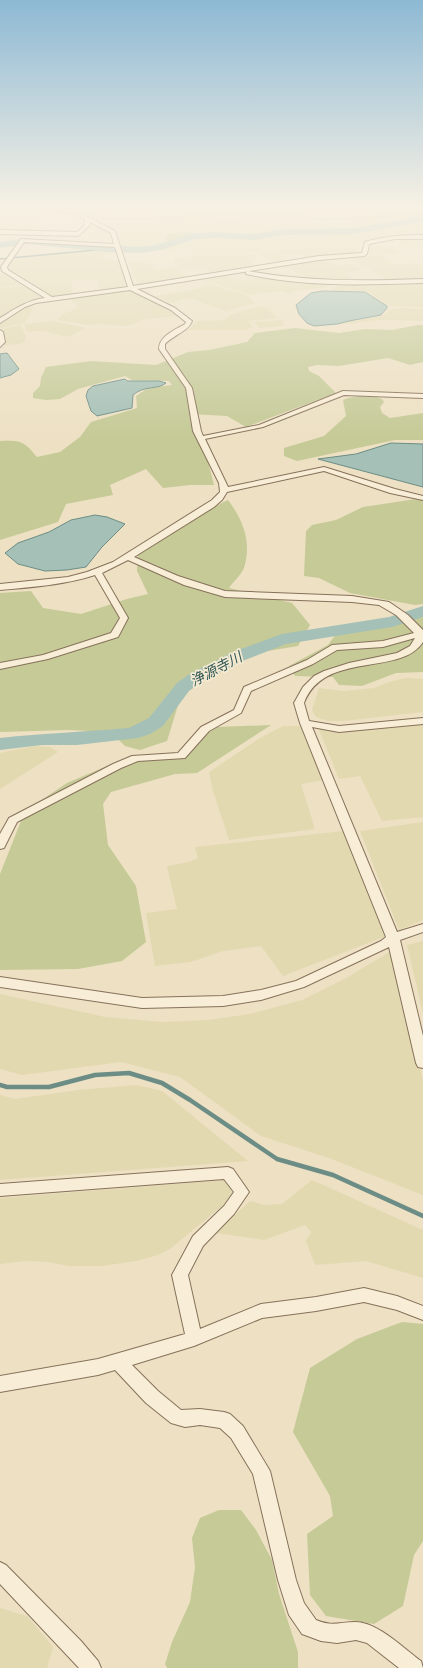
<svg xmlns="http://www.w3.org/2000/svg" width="423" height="1668" viewBox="0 0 423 1668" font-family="'IBM Plex Serif','Noto Sans JP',serif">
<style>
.farmland{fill:#e2d9b1}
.green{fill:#c5ca97}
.water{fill:#a5c0b7;stroke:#6c8d85}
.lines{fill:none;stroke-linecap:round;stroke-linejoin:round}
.stream-far1{stroke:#6c8d85;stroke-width:1.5}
.stream{stroke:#6c8d85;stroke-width:4.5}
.river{fill:#a5c0b7;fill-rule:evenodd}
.minor-casing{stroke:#86715b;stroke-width:2}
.minor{fill:#f8edd6;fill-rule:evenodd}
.labels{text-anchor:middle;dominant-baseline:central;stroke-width:3.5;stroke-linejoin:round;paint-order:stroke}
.water-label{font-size:14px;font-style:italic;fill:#2e5653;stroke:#f4ead2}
</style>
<rect width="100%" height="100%" fill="#ede0c3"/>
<path class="farmland" d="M179,205H276L280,212L228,210L116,216L104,214V209L116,208L126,211L156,210Z
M0,207L24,208L48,212L34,221L42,226L32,231H0Z
M404,217H419L360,229L284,230L254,236L218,234L207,231L169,232L135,230V226H112L106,222L171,221L207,218H231L320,222L374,220Z
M417,221H423V236H386L360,243L312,245L238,254L214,253L191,255L193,249L184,248L170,251L164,249L203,238L252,240L294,233L363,232Z
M92,224L110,233V238L88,239L95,229H87Z
M117,231L166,233L161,237L162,240L166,244L141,248H123Z
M397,238H423V246L404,245Z
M349,243L360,244L359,250L354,253L304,260L301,254H280L286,264L277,265L272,260L261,257L258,253L313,246Z
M370,246L392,247L398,253L369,254Z
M80,251H114L101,257L106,259L120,260L130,286L100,291L99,279L71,280L73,294L52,297L11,272L9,268V263L12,260Z
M214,254L232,255L256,254L258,257L251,260L253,268L211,274L205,268L184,269L175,264L174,261L176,258Z
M384,255L392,265L417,263L423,269V280H387L369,268H364L349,256Z
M322,259L336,266L353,264L361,270L345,273L352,280H317L302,276L283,266Z
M129,262L150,263L156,271L174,266L181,269L183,275L188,279L139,286Z
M0,271L1,273L21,285L0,287Z
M225,275L231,278L249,281L259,278L333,283L327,287L295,291L289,294L283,291L250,295L200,279Z
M423,282V307L390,306L366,291L330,290L343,283Z
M211,284L246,295L255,303L225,311L189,298L171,303L155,296L196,289Z
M23,286L43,298L26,302L0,316V288Z
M124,290L133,291L179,316L144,319L134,324L124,326L104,324L87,325L57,320L63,314L79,308L69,298Z
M31,304L32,310L25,323L0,328V323Z
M262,306L269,310L277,318L248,321L253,327L245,330H188L197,321L221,320L226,319L231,314Z
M405,308L423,309V321L383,320L337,325L351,321L382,316L392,309Z
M281,320L284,321L282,323L284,326L260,328L254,322Z
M53,321L62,323L86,328L68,337L43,331L27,332L24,324Z
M21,325L26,336L24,343L1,346L4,342L3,332L0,329Z
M406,678L423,679V712L344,721H328L316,717L312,710L319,688L344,691L374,688L389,682Z
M423,723V817L382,821L360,776L339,779L318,727Z
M283,726H303L324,780L301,784L315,829L229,840L213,791L209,772L260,738Z
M35,746L50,747L58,752L0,789V753Z
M423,822V920L399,930L360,831Z
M344,831L386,936L283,976L261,946L223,951L191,962L155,966L146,913L177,909L167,866L189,862L198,858L195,847Z
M423,941V1013L407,945Z
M391,951L423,1081V1195L329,1158L261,1136L180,1077L121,1062L22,1075L0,1069V994L105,1017L162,1022L208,1020L250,1014L302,1000L346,978Z
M137,1085L162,1091L248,1161L0,1180V1095L15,1099L78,1090Z
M224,1180L234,1191L222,1206L170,1249L158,1255L136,1261L102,1266H68L48,1262L26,1261L0,1264V1198Z
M312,1180L423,1230V1278L366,1261L315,1265L306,1241L311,1232L305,1225L264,1240L216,1233L250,1201L265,1205L282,1204Z
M0,1608L27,1616L53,1647L47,1668H0Z"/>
<path class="green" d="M83,209L105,217L113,218L238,212L300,214L320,218L355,217L421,211H423V215L365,220L317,221L301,219H264L231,215L204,217L181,220H109C98,220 88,216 79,210Z
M181,232L213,234L189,236L177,240L168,241L164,239C166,231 175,233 181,232Z
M418,325H423V362L410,365L388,358L339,366L317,365L308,367L309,371L319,376L336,393L246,427L227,416L191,414L193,433L206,454L214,485H190L163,488L146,469L110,485L113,495L66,504L58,522L0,540V441C20,440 24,441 37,457L60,452L80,437L91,422L137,408L136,396L148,388L172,385L169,381L132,380L125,376L78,389L60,399L46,400L33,398V393L40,386L41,378L46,367L91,361L156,365L188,352L209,350L247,342L255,333L295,328L339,333L365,329L392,330Z
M360,396L376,397L382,399L384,402L380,407L382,413L390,418L423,413V440H395L297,461L284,456V448L324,436L346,416L343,400L348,398Z
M423,498V604L415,605L350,593L319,578L304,576L306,531L312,525L336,520L363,507Z
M228,500C243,520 252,542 244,568C241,575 233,582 229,588L292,603L310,625L298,646L220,659L183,689L167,741L140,750L125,746L111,732L69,730L0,732V593L31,591L43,608L81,614L127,599L148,594L137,571L138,553L166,531Z
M423,617V672L396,673L362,686L339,685L333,677L295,676L289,666L328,645L336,634L386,619Z
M271,725L197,773L175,774L111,792L103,804L108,845L136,886L146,942L122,961L78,969L0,970V874L25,811L67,783L114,763L172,757L217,727Z
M402,1322L423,1324V1541L414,1555L403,1606L374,1624L326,1616L310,1595L307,1534L333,1516L330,1496L293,1432L310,1368L357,1339Z
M219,1510H241L256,1530L272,1560L279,1594L298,1652V1668H167L165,1664L172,1642L190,1602L195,1567L192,1538L200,1518Z"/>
<path class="water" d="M323,291L365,292L387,306V308L381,315L349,321L337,324L314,326L307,323L299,314L296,305L311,293Z
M7,353L19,369L11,375L0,378V354Z
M125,379L127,381H159L166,383C158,390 144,385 133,395L132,408L97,416L91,411L86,396L88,390L93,386Z
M391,443L423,444V487L318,459L356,454Z
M95,515L107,517L125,524L102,547L86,567L67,570L45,571L18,564L5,553L18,543L49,532L71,520Z"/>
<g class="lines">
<path class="stream-far1" d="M0,259L106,249"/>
<path class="stream" d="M0,1085L7,1087H49L95,1075L129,1073L162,1083L190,1100L277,1159L333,1175L423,1216"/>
<path class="river" d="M423,216V222L354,234L284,235L255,240L211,238L195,239L161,250L139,253L109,252L27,244L0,248V242L27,238L109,246L139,247L156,245L194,233L211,232L255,234L284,229L354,228Z
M423,606V617L392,627L286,644L245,660L203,681L189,691L163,726L150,734L138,738L77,745H42L0,750V738C43,733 86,732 129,728L149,718L177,683L191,673L233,652L282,634L389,617Z"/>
<g class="minor-casing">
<path id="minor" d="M36,205C66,205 89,217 115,231L133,286L319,256L362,253L365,242C384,236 403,235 423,235V239H395L369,244L367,254L364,256L319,260L137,289L175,308L192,321C189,331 172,336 165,344V349L192,388L201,431L203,436L259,425L343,391L423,394V398L344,395L263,427L205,439L228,487L324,467L395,489L423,496V500L390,493L324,471L227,492L222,500L214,507L134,557L178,576L225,591L352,596L389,602L408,615L423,630V642C401,677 324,650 304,703L309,721L339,726L423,718V724L339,732L312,727L397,932L423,924V932L400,940L423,1036V1068L418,1067L416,1063L389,947L304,987L261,1000L223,1006L142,1008L0,987V977L142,998L223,996L261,990L296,981L381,941L386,937L300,723L294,703L303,687L314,676L324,671L349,663L397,653L410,646L415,638L383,647L337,650L313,664L251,691L241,713L209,731L185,758L138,761L121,768L17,822L4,848L0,849V834L9,818L113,764L132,756L178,753L201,727L234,710L244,687L307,660L332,645L383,641L414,633L396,615L379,605L352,602L225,597L184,585L128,560L102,573L128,618L118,637L48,659L0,669V663L43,655L111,633L120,618L95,575C64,585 32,587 0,590V584L68,577L87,572L113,562L212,500L220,492L219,483L193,431L186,388L159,349C159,336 175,330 185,324L186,322L171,310L130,290L36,303L25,307L0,323V318C15,309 27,300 45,298L2,271L1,267L21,239L114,244L111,233L90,222L89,226L78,236L0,234V230L77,232L85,225V219L77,215ZM24,242L115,247L128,287L52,297L8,270L7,267Z
M248,271C306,282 364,281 423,279V283C364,285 304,287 246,274V272Z
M0,330L3,332L5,342L0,347Z
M228,1167L233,1169L249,1192L234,1214L203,1246L188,1275L200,1329L261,1304L316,1297L364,1288L397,1296L423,1306V1320L397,1310L364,1302L316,1311L262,1318L194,1346L132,1365L158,1391L181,1410L200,1409L224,1412L230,1414L243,1426L270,1471L296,1580L304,1603L316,1620C332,1627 340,1622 355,1622C378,1622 403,1648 421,1661L423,1668H399L367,1643L356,1640L337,1643L321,1641L302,1634L289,1615L278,1580L253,1474L231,1438L220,1428L200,1425L185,1427L171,1423L146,1403L115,1370L98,1375L0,1392V1376L98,1359L185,1334L172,1275L193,1236L224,1206L234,1192L224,1179L0,1196V1184Z
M0,1562L6,1565L81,1641L98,1661L101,1668H79L0,1584Z"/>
</g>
<use href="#minor" class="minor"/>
</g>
<linearGradient id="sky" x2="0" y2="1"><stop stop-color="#8db9d4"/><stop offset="0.47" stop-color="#f7f1e4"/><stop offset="1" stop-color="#f7f1e4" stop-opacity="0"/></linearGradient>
<rect width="423" height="439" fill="url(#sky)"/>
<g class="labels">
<g class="water-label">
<text transform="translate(216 669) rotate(-28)">浄源寺川</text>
</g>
</g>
</svg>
